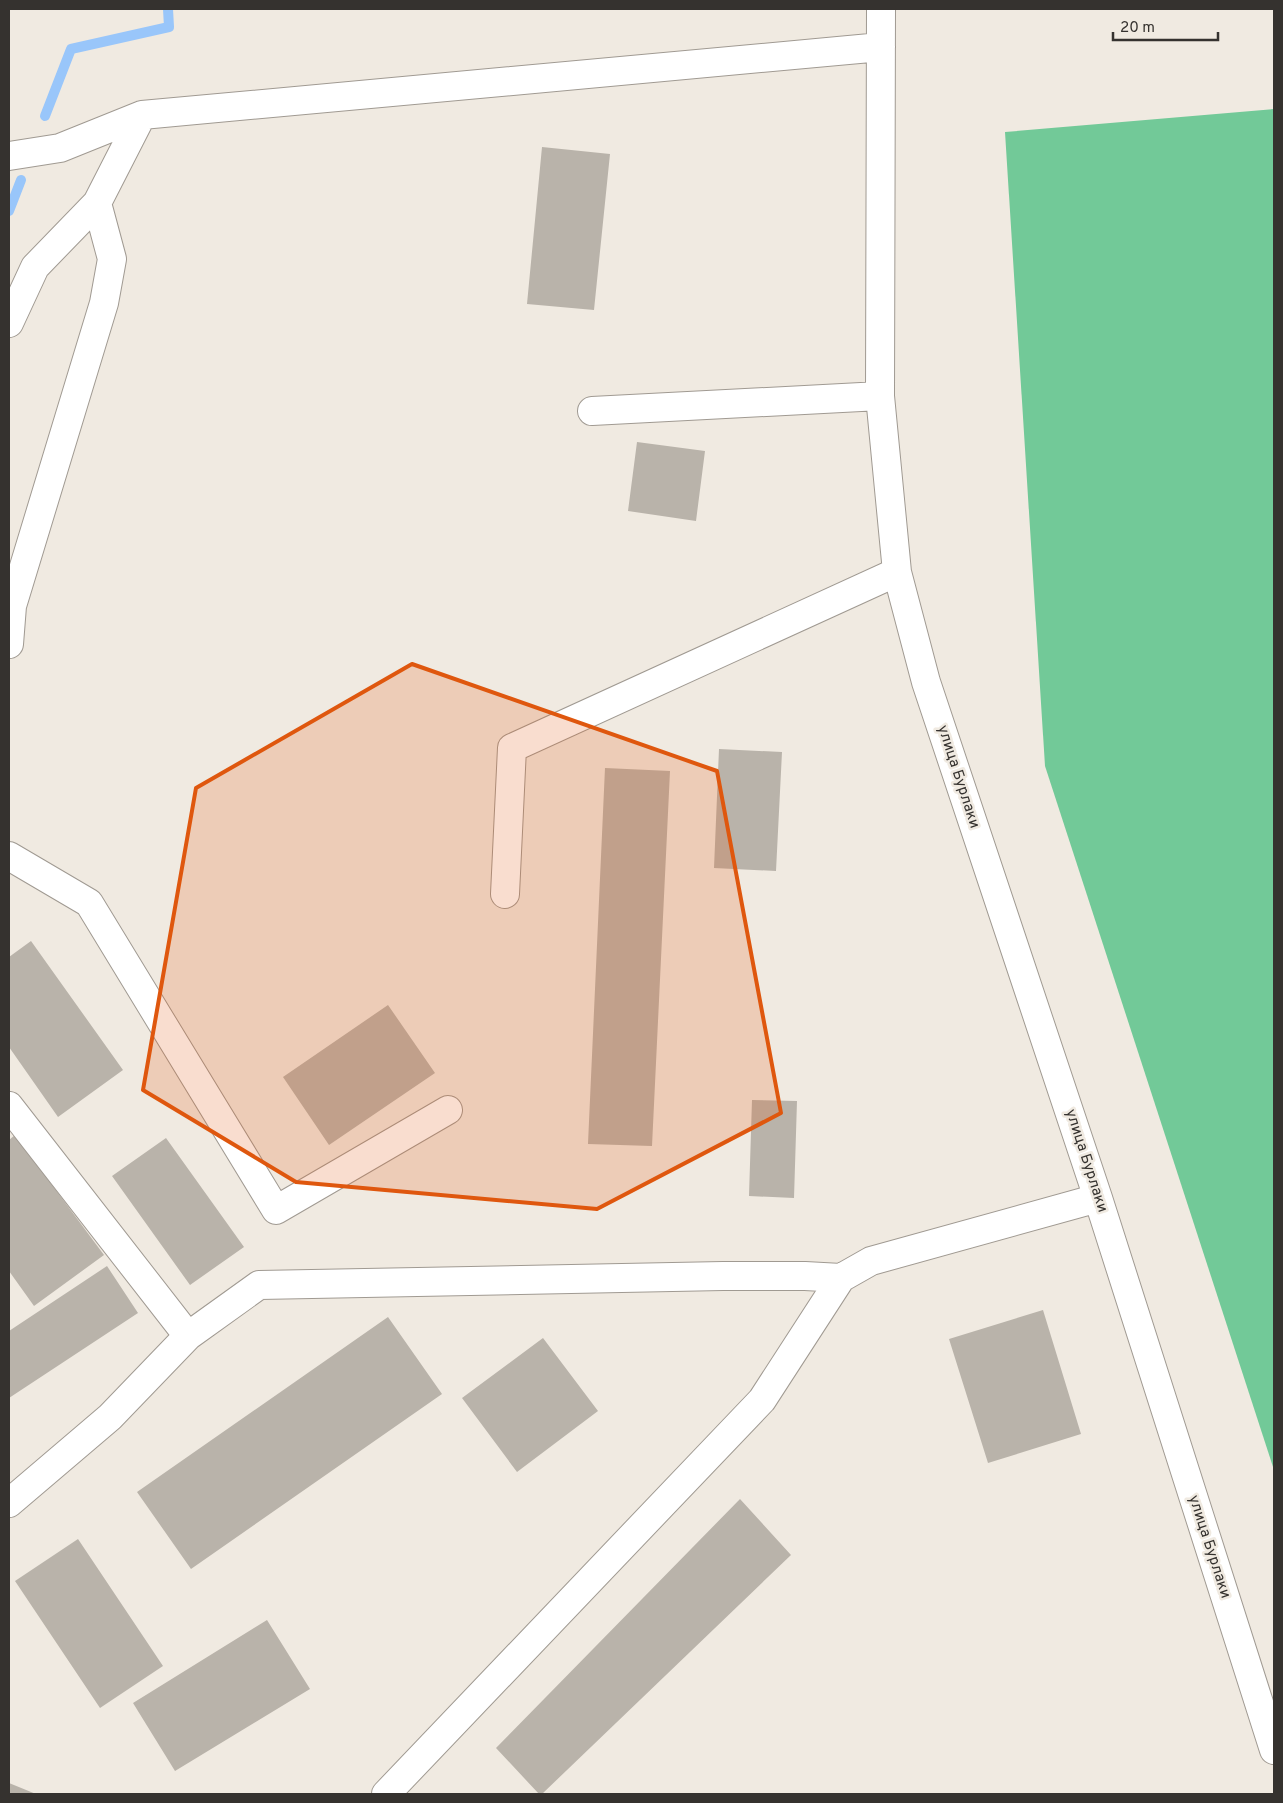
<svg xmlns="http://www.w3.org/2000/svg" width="1283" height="1803" viewBox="0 0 1283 1803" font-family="Overpass,sans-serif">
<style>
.forest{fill:#72c998}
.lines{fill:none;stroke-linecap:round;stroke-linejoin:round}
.stream{stroke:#99c6fa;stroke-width:10}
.building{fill:#b9b3aa}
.minor-casing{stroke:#a09a92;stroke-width:30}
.minor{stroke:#fff;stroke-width:28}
.marked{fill:#df570e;fill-opacity:0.2;stroke:#df570e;stroke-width:4;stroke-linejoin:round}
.labels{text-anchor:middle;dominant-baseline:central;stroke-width:5;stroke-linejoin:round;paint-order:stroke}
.street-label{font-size:15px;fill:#35322f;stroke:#f0eae1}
</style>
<rect width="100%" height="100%" fill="#f0eae1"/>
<path class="forest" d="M1274,109V1470L1045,766L1005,132Z"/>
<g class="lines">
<path class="stream" d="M45,116L71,49L169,27L168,9
M9,211L21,180"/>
</g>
<path class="building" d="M542,147L610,154L594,310L527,304Z
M637,442L705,451L696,521L628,511Z
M719,749L782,752L776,871L714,868Z
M605,768L670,771L652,1146L588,1144Z
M31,941L123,1070L58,1117L9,1047V957Z
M388,1005L435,1073L329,1145L283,1077Z
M752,1100L797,1101L794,1198L749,1196Z
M15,1135L104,1255L34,1306L9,1271V1140Z
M166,1138L244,1247L190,1285L112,1176Z
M107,1266L138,1313L9,1398V1331Z
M1043,1310L1081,1434L988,1463L949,1339Z
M388,1317L442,1394L191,1569L137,1492Z
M543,1338L598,1411L517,1472L462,1398Z
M740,1499L791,1555L542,1794H539L496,1748Z
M78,1539L163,1666L100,1708L15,1581Z
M267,1620L310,1689L175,1771L133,1703Z
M9,1783L36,1794H9Z"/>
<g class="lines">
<g class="minor-casing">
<path id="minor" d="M881,9L880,396L897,572L926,682L1098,1198L1274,1750
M9,156L60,148L142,115
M9,323L35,267L97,203L142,115L881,47
M592,411L880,396
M9,644L12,606L104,303L112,259L97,203
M9,856L89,903L276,1210L448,1110
M505,894L512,748L897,572
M9,1106L188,1336
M9,1503L110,1417L188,1336L259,1285L723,1276H805L841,1278
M386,1794L762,1400L841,1278L871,1261L1098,1198"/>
</g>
<use href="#minor" class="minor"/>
</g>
<path class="marked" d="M412,664L717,771L781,1113L597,1209L296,1182L143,1090L196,788Z"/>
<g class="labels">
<g class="street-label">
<text transform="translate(958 777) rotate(72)">улица Бурлаки</text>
<text transform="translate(1086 1161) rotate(72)">улица Бурлаки</text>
<text transform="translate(1209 1547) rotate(72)">улица Бурлаки</text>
</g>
</g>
<rect width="1283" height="1803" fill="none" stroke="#35322f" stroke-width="20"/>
<path d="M1113 32v8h105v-8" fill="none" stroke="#35322f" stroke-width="2.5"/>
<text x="1120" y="32" font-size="15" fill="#35322f" stroke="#f0eae1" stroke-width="4" paint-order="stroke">20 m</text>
</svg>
